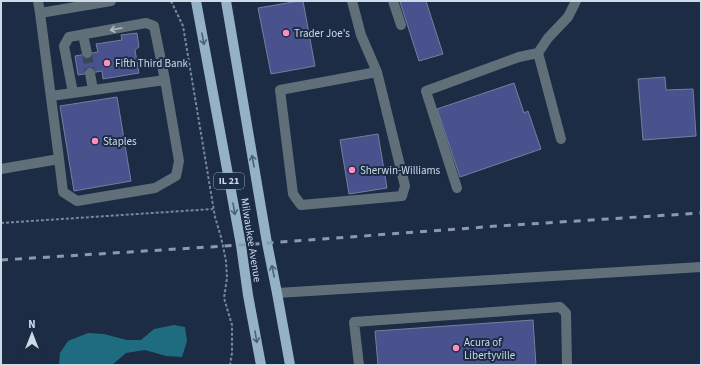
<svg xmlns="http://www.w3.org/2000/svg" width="702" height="366" viewBox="0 0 702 366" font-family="'Source Sans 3',sans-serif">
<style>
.water{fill:#1f6c80}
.building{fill:#4a528e;stroke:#777d9d}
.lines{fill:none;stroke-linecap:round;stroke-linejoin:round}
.minor-tunnel{stroke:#36465d;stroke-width:10;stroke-dasharray:10 5;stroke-linecap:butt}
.path{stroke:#79879a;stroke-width:2;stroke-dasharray:3 2;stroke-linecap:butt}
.minor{stroke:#616f78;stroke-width:10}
.major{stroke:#95b1c5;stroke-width:10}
.rail{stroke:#8c99ab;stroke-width:3;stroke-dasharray:7 7;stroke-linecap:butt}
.oneway{stroke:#aebac7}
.oneway2{stroke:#4c6178}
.poi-dot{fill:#fd8ec0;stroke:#1b2c44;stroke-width:1.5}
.labels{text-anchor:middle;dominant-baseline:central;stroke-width:4;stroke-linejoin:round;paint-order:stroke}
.shield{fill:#1b2c44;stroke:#99a6b8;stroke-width:1}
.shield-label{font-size:10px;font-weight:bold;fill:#cfdae9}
.poi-label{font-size:11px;fill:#cfdae9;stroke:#1b2c44;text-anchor:start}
.street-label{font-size:11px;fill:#cfdae9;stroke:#1b2c44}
</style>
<rect width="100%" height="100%" fill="#1b2c44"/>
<path class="water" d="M174,325L185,327L187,341L182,357L166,356L145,350L126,353L112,365H59L60,353L68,341L88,333L104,334L127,340H141L154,329Z"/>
<path class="building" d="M299,1H303L315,66L271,74L258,8Z
M403,1H426L443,54L419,61L400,2Z
M137,33L139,47L135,50L139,73L103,79L102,71L78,75L75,56L98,52L96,44L122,40L121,35Z
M665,77L666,90L693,89L696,136L643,140L638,79Z
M514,83L524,113L528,111L541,149L460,177L437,109Z
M117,97L131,181L74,191L60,106Z
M378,134L387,188L349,194L340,140Z
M533,320L536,365H378L375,331Z"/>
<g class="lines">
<path class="minor-tunnel" d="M87,53L90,73"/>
<path class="path" d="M171,1L183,26L215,217L221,237L226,261L227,278L224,298L232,325V353L230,365
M1,223L213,209"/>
<path class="minor" d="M352,1L361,35L377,72L405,186L402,196L301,205L293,194L280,90L377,72
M393,1L401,25
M40,13L111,1
M83,35L87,53
M538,53L561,139
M90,73L93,90
M73,93L64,46L69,37L146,23L154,26L165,80
M51,96L165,80L179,161L176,176L155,188L77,201L63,192L59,159
M1,169L59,159L40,13L38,1
M457,188L426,91L519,57L538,53L548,38L568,17L576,1
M277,293L701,267
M359,365L354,322L560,307L566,313L567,365"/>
<path class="major" d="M196,1L241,245L248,295L261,365
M226,1L267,243L277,293L290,365"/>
<path class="rail" d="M1,260L241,245L498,226L701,213"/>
</g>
<defs><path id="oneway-shaft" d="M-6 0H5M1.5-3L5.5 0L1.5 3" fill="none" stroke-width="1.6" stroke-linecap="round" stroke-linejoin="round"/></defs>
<use class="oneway" href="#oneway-shaft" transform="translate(116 29) rotate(170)"/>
<g class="oneway2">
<use href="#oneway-shaft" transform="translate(203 39) rotate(80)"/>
<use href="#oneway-shaft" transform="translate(253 161) rotate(-100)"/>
<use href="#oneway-shaft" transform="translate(234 209) rotate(80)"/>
<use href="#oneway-shaft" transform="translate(273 271) rotate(-102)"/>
<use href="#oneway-shaft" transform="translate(256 337) rotate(80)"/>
</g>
<g class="poi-dot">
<circle cx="286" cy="33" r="4"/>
<circle cx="107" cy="63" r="4"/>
<circle cx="95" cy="141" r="4"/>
<circle cx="352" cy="170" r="4"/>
<circle cx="456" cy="348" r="4"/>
</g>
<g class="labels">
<rect class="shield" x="214" y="173" width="30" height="16" rx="3"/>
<g class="shield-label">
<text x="229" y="181">IL 21</text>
</g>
<g class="poi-label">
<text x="294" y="33">Trader Joe's</text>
<text x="115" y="63">Fifth Third Bank</text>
<text x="103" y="141">Staples</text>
<text x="360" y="170">Sherwin-Williams</text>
<text x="464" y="342">Acura of<tspan x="464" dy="13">Libertyville</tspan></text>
</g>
<g class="street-label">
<text transform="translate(251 240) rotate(81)">Milwaukee Avenue</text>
</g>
</g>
<rect width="702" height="366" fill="none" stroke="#cfdae9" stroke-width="4"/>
<g transform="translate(32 334)" stroke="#1b2c44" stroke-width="3" paint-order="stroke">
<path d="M0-3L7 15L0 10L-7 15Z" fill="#cfdae9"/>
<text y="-6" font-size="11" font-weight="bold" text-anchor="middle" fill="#cfdae9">N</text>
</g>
</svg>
